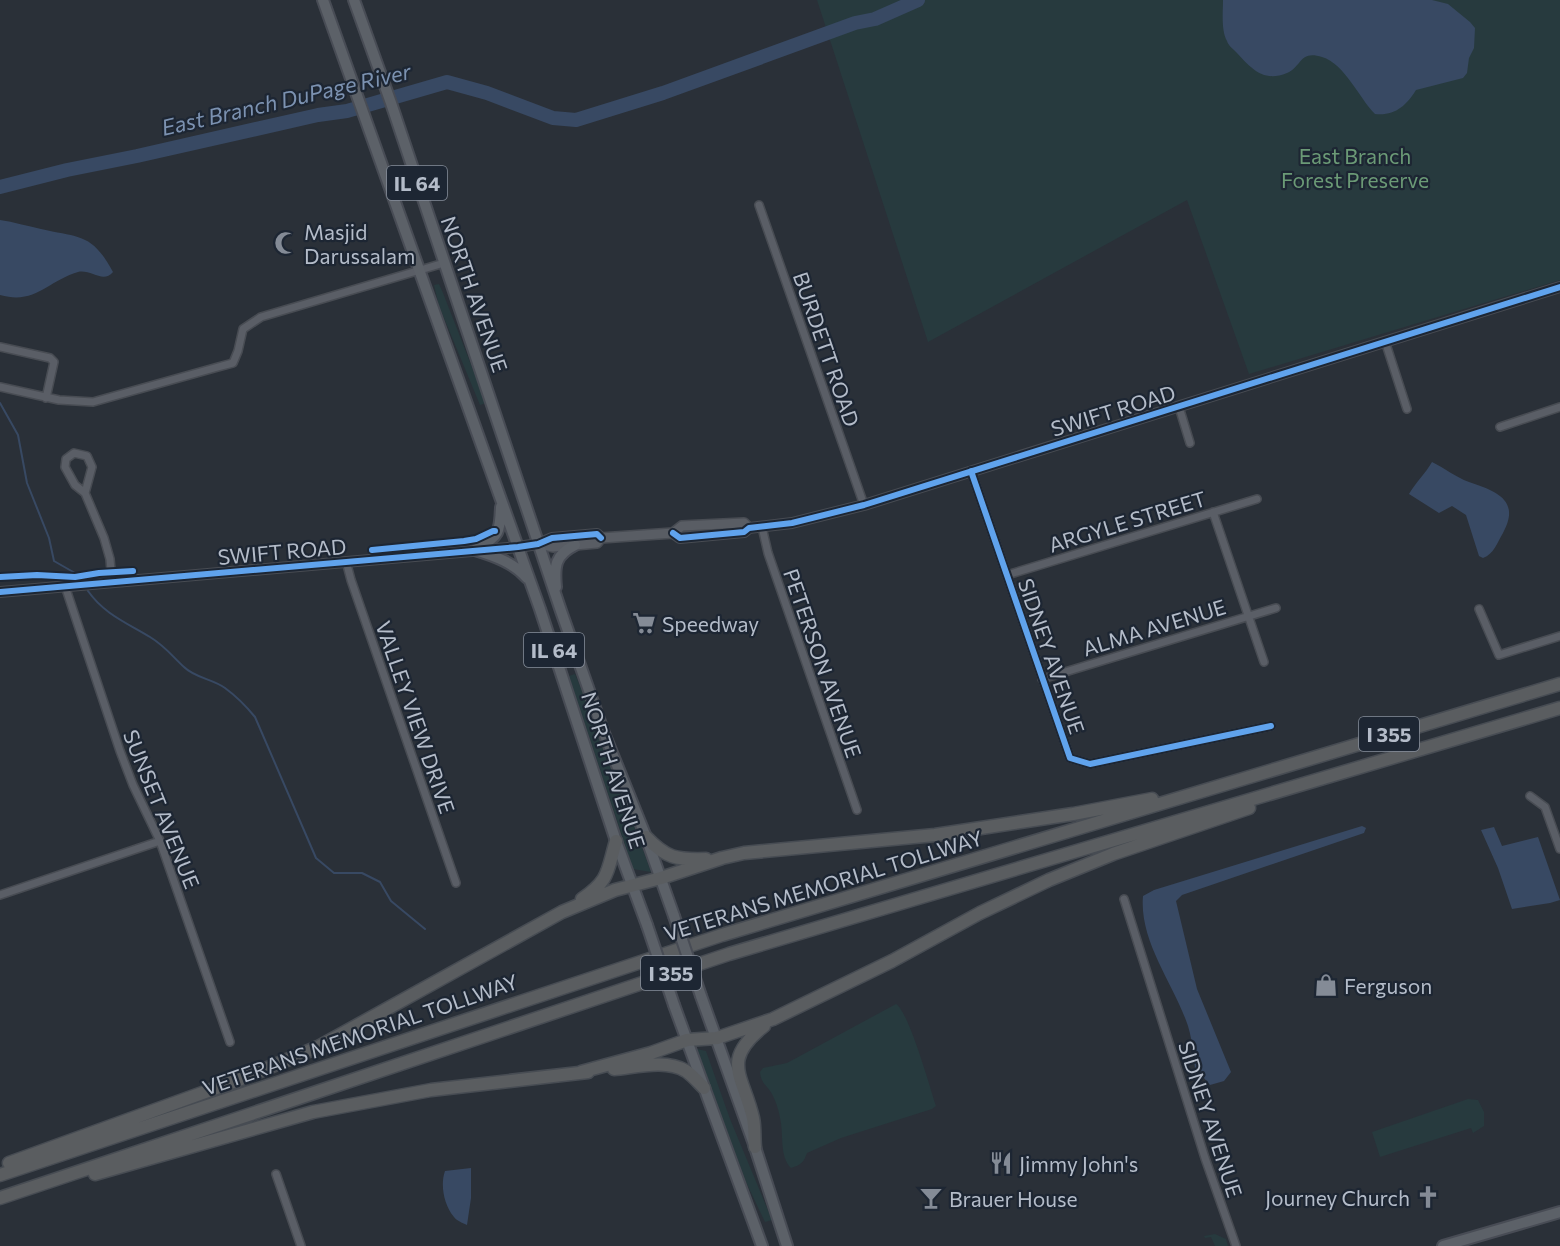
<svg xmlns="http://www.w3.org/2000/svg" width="1560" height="1246" viewBox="0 0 1560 1246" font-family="Commissioner,sans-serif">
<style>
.green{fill:#273a3e}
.water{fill:#384963}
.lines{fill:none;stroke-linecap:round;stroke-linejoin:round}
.stream{stroke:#384963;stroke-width:2}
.river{stroke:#384963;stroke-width:14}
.street-casing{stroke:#484c53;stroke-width:10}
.secondary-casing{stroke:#484c53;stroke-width:12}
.primary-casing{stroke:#484c55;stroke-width:14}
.highway-casing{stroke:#474c53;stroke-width:15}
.street{stroke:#5a5e66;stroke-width:7}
.secondary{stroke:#595d64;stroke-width:9}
.primary{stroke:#5c6168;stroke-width:10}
.highway{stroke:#5a5d60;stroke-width:12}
.primary-bridge-casing{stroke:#484c55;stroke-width:14;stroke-linecap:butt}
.primary-bridge{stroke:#5c6168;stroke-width:10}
.cycleway-casing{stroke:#1d2633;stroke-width:10}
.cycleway{stroke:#60a3ed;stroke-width:6}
.labels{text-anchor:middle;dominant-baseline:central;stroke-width:4.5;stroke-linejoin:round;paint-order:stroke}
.shield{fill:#1d2633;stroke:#878f9c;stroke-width:1.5}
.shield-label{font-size:20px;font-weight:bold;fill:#b4bcc9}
.park-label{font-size:21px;fill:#6b9a76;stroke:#1d2633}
.poi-label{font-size:21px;fill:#b4bcc9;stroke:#1d2633;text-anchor:start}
.street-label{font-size:21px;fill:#b4bcc9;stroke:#1d2633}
.water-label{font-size:22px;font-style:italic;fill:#7c92b1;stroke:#1d2633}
</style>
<rect width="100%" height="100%" fill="#2a3038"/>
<path class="green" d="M817,0H1560V280L1249,374L1187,200L928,342Z
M439,284L443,293L486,403L480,405L439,306L434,285Z
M575,674L612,764L651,872L633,869L569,676Z
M896,1004C909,1012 930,1088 936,1106L932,1109L841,1138L807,1153C804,1162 801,1165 791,1168C779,1156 784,1134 780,1118C779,1111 776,1102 773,1096C768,1085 761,1085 760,1072L763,1068L787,1063Z
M697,1049L706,1051L730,1119L772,1220L765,1222L746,1182Z
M1468,1099L1478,1100L1484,1112V1126L1473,1133L1471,1128L1380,1157L1372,1132Z
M1215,1234L1226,1239L1228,1246H1215L1211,1237L1205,1238L1204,1236Z"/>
<path class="water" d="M1223,0H1432L1448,4L1470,22L1475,28L1474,48L1469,58L1467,73L1463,78L1416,90C1406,106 1395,116 1375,114C1359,98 1345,64 1322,57C1299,50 1302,67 1287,73C1263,83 1251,68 1236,52C1233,49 1228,45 1227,41C1221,30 1223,13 1223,0Z
M0,220C14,222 27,226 41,229C80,238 92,233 113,272C103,284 91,269 78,272C47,281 36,305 0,295Z
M1432,462C1445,468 1455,477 1469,482C1496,491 1521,500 1503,533C1497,543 1494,554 1483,558L1479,556L1466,515L1452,506L1439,513L1409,494C1416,482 1425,474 1432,462Z
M1362,826L1366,828L1364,833L1182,895L1176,901L1197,989L1231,1072L1224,1081L1210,1085L1204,1078L1196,1077C1194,1061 1193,1042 1188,1026C1174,984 1139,942 1143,896L1154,890Z
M1494,827L1502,846L1538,837L1560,900L1550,903L1512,909L1498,868L1481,830Z
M471,1168V1198L467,1225C463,1223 457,1221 454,1217C444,1205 440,1185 445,1171Z"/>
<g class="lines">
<path class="stream" d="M0,403L18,435L27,483L49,538L54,561L75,573
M88,591C104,614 127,623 150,637C165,646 173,657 184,667C195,678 213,679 225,688C236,696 246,706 255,717L316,858L334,873H362L380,882L391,901L425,929"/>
<path class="river" d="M0,187L67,170L137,156L318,115L347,111L447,82L487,93L553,118L576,120L663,93L855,23L875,19L918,0"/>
<g class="street-casing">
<path id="street" d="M759,205L864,505
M1385,341L1407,409
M0,347L50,358L54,362L46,398
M0,387L59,400L93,402L218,367L233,363L238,351L243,329L261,317L444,263
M1179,407L1190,443
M1500,427L1560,407
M971,471L1070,758L1090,764L1271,726
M85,493L92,467L87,456L74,453L66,459L65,467L75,485L85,493L104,538L110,559L112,583
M1213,512L1264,662
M762,527L768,553L857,810
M346,561L351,580L456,883
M1007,575L1257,499
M65,586L120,751L133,785L160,841L230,1042
M1479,609L1499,655L1560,636
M1042,679L1276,608
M1530,796L1545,807L1560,849
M0,895L160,841
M1124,899L1205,1158L1236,1246
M276,1174L301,1246"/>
</g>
<g class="secondary-casing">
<path id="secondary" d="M673,533L680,538L744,532L749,528L792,523L864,505L1560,287
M539,544L553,547L597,543L601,538L673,533L682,526L744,523L749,528
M0,592L518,547L538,544L552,538L597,534L601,538"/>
</g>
<g class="primary-casing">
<path id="primary" d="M323,0L540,609L616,841L647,925
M354,0L391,103L561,611L604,733L646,837L674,916
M475,550C495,556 514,563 527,578
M475,550C498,535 500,536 501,507
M556,587C554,566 555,555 575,545
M701,996L755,1147L787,1246
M674,1005L762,1246
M1443,1246L1560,1212"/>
</g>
<g class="highway-casing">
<path id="highway" d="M646,837C666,858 676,860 706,859
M582,899C610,880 607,871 616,841
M614,1069C636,1067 666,1059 686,1071C693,1076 698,1082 704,1088
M581,1072L651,1053L687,1040L717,1038L773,1019L892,961L980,913L1049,880L1113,854L1249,808
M755,1147C754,1138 755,1127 753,1118C743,1075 720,1061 764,1026
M9,1163L241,1079L318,1047L562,912L615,890L661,878L722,858L744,853L935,835L1073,814L1152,799
M95,1174L313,1112L431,1090L588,1072
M0,1175L722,935L1560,684
M0,1198L729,954L1560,708"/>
</g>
<use href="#street" class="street"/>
<use href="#secondary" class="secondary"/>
<use href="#primary" class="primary"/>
<use href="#highway" class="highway"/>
<g class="primary-bridge-casing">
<path id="primary-bridge" d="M674,916L701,996
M647,925L674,1005"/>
</g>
<use href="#primary-bridge" class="primary-bridge"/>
<g class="cycleway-casing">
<path id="cycleway" d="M971,471L1070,758L1090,764L1271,726
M673,533L680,538L744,532L749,528L792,523L864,505L1560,287
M372,550L464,541L476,539L493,531H495
M0,577L37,575L75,577L99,573L133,571
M0,592L518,547L538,544L552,538L597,534L601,538"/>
</g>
<use href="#cycleway" class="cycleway"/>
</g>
<defs>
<g id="mosque-bare" transform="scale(1.8)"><path d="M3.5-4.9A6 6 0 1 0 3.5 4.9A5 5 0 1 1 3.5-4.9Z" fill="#848b96" stroke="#1d2633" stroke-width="2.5" paint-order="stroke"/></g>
<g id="supermarket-bare" transform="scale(1.8)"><path d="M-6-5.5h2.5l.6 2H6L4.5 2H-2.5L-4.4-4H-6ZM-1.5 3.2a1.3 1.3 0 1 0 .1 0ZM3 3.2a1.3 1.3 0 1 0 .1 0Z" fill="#848b96" stroke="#1d2633" stroke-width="2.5" paint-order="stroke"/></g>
<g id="shop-bare" transform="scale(1.8)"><path d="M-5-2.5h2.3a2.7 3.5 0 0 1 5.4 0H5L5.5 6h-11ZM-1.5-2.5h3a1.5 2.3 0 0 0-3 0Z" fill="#848b96" stroke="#1d2633" stroke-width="2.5" paint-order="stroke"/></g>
<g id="restaurant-bare" transform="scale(1.8)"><path d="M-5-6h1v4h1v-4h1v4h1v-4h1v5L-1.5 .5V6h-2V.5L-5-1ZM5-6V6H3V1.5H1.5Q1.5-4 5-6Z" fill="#848b96" stroke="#1d2633" stroke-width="2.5" paint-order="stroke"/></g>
<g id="church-bare" transform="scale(1.8)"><path d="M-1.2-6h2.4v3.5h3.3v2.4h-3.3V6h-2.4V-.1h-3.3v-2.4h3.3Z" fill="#848b96" stroke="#1d2633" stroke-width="2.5" paint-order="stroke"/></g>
<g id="bar-bare" transform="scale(1.8)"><path d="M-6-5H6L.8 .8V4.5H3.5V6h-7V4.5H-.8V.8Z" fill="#848b96" stroke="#1d2633" stroke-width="2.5" paint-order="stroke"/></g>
</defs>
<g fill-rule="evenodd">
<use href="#mosque-bare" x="286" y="243"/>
<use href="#supermarket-bare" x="644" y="623"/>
<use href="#shop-bare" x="1326" y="985"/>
<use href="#restaurant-bare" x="1001" y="1163"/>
<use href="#church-bare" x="1428" y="1197"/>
<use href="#bar-bare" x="931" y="1198"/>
</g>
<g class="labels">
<g class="shield">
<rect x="387" y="166" width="60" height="34" rx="4.5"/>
<rect x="524" y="633" width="60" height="34" rx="4.5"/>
<rect x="1359" y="717" width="60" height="34" rx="4.5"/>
<rect x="641" y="956" width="60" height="34" rx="4.5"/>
</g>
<g class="shield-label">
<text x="417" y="183">IL 64</text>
<text x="554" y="650">IL 64</text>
<text x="1389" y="734">I 355</text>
<text x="671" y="973">I 355</text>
</g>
<g class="park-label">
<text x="1355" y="155">East Branch<tspan x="1355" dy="24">Forest Preserve</tspan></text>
</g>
<g class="poi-label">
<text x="304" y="231">Masjid<tspan x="304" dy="24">Darussalam</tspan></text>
<text x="662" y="623">Speedway</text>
<text x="1344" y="985">Ferguson</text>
<text x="1019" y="1163">Jimmy John's</text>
<text x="1410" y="1197" text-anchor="end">Journey Church</text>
<text x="949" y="1198">Brauer House</text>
</g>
<g class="street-label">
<text transform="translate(475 294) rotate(71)">NORTH AVENUE</text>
<text transform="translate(827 349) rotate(71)">BURDETT ROAD</text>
<text transform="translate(1113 410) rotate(-17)">SWIFT ROAD</text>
<text transform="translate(1127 521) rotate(-17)">ARGYLE STREET</text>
<text transform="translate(282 551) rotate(-5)">SWIFT ROAD</text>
<text transform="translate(1154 627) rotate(-17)">ALMA AVENUE</text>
<text transform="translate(1052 656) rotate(71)">SIDNEY AVENUE</text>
<text transform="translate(823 663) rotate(71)">PETERSON AVENUE</text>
<text transform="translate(416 717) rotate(71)">VALLEY VIEW DRIVE</text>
<text transform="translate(614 770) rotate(72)">NORTH AVENUE</text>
<text transform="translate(162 809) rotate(68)">SUNSET AVENUE</text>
<text transform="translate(823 885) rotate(-17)">VETERANS MEMORIAL TOLLWAY</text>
<text transform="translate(360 1034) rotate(-19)">VETERANS MEMORIAL TOLLWAY</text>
<text transform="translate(1211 1119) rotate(72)">SIDNEY AVENUE</text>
</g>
<g class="water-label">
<text transform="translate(286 99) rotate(-13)">East Branch DuPage River</text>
</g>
</g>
</svg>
